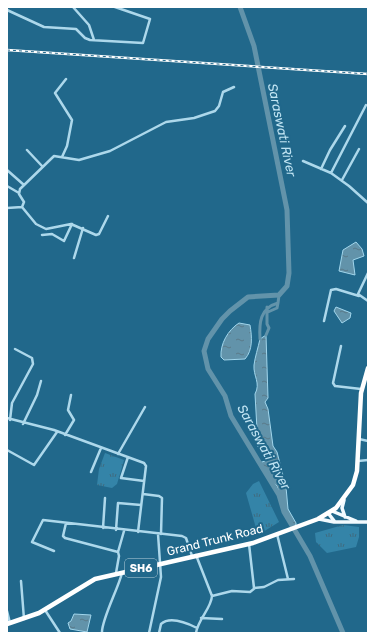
<svg xmlns="http://www.w3.org/2000/svg" width="375" height="640" viewBox="0 0 375 640" font-family="Rubik,sans-serif">
<style>
.park{fill:url(#park-tufts)}
.water{fill:url(#water-ripples);stroke:#a1d6ec}
.lines{fill:none;stroke-linecap:round;stroke-linejoin:round}
.canal{stroke:#6293aa;stroke-width:3}
.river{stroke:#6293aa;stroke-width:5}
.street{stroke:#add8eb;stroke-width:2.5}
.primary{stroke:#f2fafe;stroke-width:3.5}
.highway{stroke:#fff;stroke-width:4.5}
.rail-casing{stroke:#fff;stroke-width:2.5}
.rail{stroke:#21688b;stroke-width:1;stroke-dasharray:3;stroke-linecap:butt}
.labels{text-anchor:middle;dominant-baseline:central;stroke-width:4;stroke-linejoin:round;paint-order:stroke}
.shield{fill:#21688b;stroke:#bcd2dc;stroke-width:1}
.shield-label{font-size:11px;font-weight:bold;fill:#fff}
.street-label{font-size:12px;fill:#fff;stroke:#21688b}
.water-label{font-size:13px;font-style:italic;fill:#c0e4f3;stroke:#21688b}
</style>
<defs>
<pattern id="park-tufts" width="24" height="20" patternUnits="userSpaceOnUse"><rect width="24" height="20" fill="#3484a8"/><path d="M3 7l-1-3M5 7V3M7 7l1-3M15 17l-1-3M17 17v-4M19 17l1-3" fill="none" stroke="#3f6b7f"/></pattern>
<pattern id="water-ripples" width="26" height="14" patternUnits="userSpaceOnUse"><rect width="26" height="14" fill="#6293aa"/><path d="M2 4q2-2 4 0t4 0M15 11q2-2 4 0t4 0" fill="none" stroke="#5a7a89"/></pattern>
</defs>
<rect width="100%" height="100%" fill="#21688b"/>
<path class="park" d="M105,453L124,460L117,484L112,488L97,485L99,469Z
M259,481L279,522L258,535L246,493L253,484Z
M343,525L359,527V537L356,547L327,553L316,542L315,533Z"/>
<path class="water" d="M356,242L362,249L364,256L353,260L355,275L339,271L343,250Z
M336,307L351,313L350,318L342,323L334,311Z
M239,323L250,325C252,337 253,350 245,359L224,360L221,357C220,344 228,330 239,323Z
M266,335L268,398L265,402L268,409L273,446L277,452L286,487L288,509L296,523V525L293,526L284,512L277,486L269,479L259,463L265,461L261,450L258,447L255,394C261,383 253,376 254,365C255,357 258,348 260,339Z
M74,614L91,615L87,632L70,629L68,623L71,621Z"/>
<g class="lines">
<path class="canal" d="M268,312L277,308L278,303
M266,335L269,328L267,324V307
M260,339C259,323 260,308 278,303L279,295"/>
<path class="river" d="M240,7L254,46L287,210L289,273L287,286L279,295L248,297L230,311L222,319L208,339L204,351L208,369L225,396L231,416L279,495L284,512L310,556L343,633"/>
<path class="street" d="M73,7L89,25L94,40
M7,10L44,27L76,29L85,38L90,40L143,43L150,19L115,7
M366,105L331,173L349,186L368,203
M27,150L42,166
M62,157L67,146L72,120L55,93L66,79
M303,161L331,173
M321,169L330,150L345,126
M7,170L24,185
M342,180L359,149
M7,186L19,193
M22,207L36,224L46,229L71,224L96,235L99,234L108,216
M7,208L22,207L24,202L19,194L20,189L54,156L79,160L110,151L166,122L194,118L215,111L219,106L223,92L234,87
M42,235L52,234L64,241L72,224
M74,258L83,228
M368,273L358,294L368,301
M324,321L331,290L336,289L359,296
M341,346L333,383L335,386L361,389
M7,418L54,430L144,463L146,466L138,532
M10,420L12,403L33,364L32,358L15,349
M23,424L37,395L41,381
M65,435L74,420L68,410L71,395
M359,439L368,441
M7,450L34,465L57,432
M118,454L145,407
M128,457L121,478L144,481
M358,461L368,460
M91,472L101,448
M143,494L159,496L162,498L161,534
M66,523L63,536L65,538L118,552L119,556L116,573
M103,528L105,498
M116,530L118,503L141,505
M277,534L288,579
M249,544L254,588L264,587L278,580L294,579
M54,551L32,542L43,520L182,536L186,538L192,556
M118,552L124,531
M21,581L24,619
M212,596L232,591L250,592L255,588
M45,610L60,633
M7,611L10,623
M201,618L222,619
M102,633C101,621 118,589 122,573
M149,633L161,577L158,534
M159,633L161,624C170,616 187,623 197,628
M196,633C198,619 211,609 212,596L196,555"/>
<path class="primary" d="M344,500L342,508L345,517
M332,511L356,521
M328,513L335,522H368
M319,519L334,522"/>
<path class="highway" d="M7,624L39,613L95,579L253,543L318,519L336,508L353,485L357,471L361,393L368,368"/>
<g class="rail-casing">
<path id="rail" d="M7,50L368,74"/>
</g>
<use href="#rail" class="rail"/>
</g>
<g class="labels">
<rect class="shield" x="125" y="559" width="32" height="18" rx="3"/>
<g class="shield-label">
<text x="141" y="568">SH6</text>
</g>
<g class="street-label">
<text transform="translate(215 540) rotate(-14)">Grand Trunk Road</text>
</g>
<g class="water-label">
<text transform="translate(282 130) rotate(78)">Saraswati River</text>
<text transform="translate(264 447) rotate(61)">Saraswati River</text>
</g>
</g>
<rect width="375" height="640" fill="none" stroke="#ffffff" stroke-width="16"/>
</svg>
